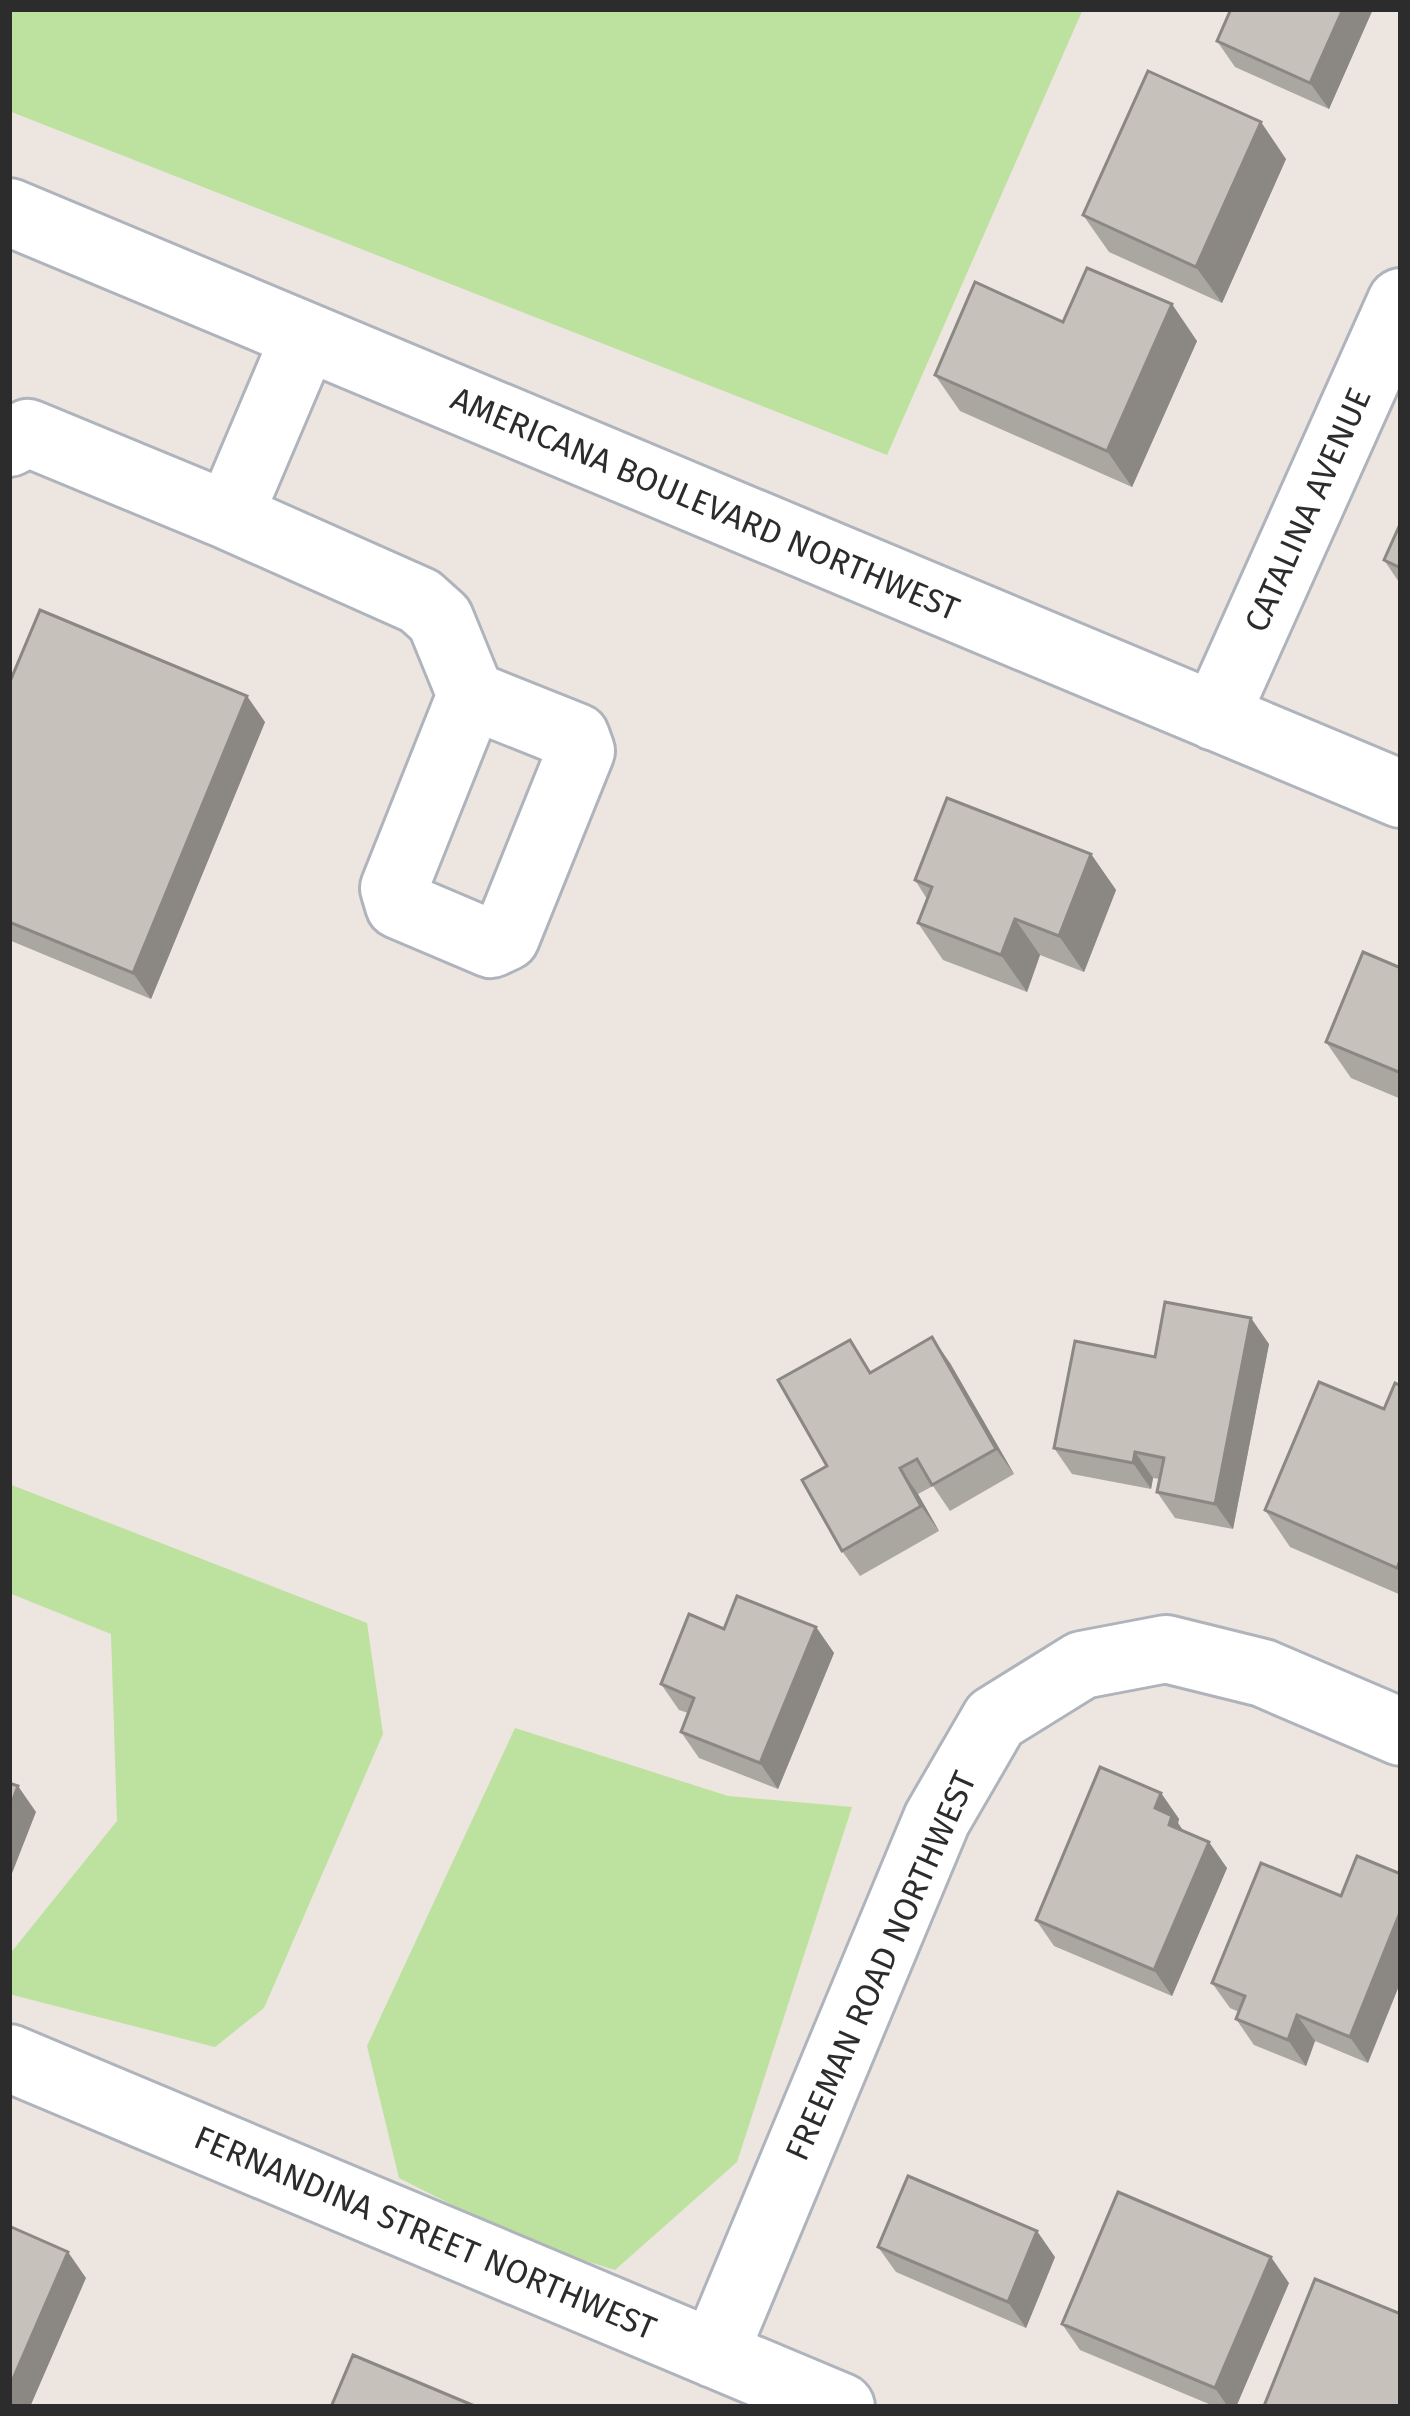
<svg xmlns="http://www.w3.org/2000/svg" width="1410" height="2416" viewBox="0 0 1410 2416" font-family="'Fira Sans',sans-serif">
<style>
.green{fill:#bde19e}
.lines{fill:none;stroke-linecap:round;stroke-linejoin:round}
.minor-casing{stroke:#afb3bc;stroke-width:72}
.minor{stroke:#fff;stroke-width:66}
.wall{fill:#aaa6a0}
.shaded-wall{fill:#8b8782}
.building{fill:#c6c1ba;stroke:#8b8782;stroke-width:3}
.labels{text-anchor:middle;dominant-baseline:central;stroke-width:9;stroke-linejoin:round;paint-order:stroke}
.street-label{font-size:33px;fill:#2c2c2c;stroke:#fff}
</style>
<rect width="100%" height="100%" fill="#ede5df"/>
<path class="green" d="M9,9H1083L887,455L9,111Z
M9,1484L367,1623L383,1734L264,2008L215,2047L9,1994V1955L117,1821L111,1634L9,1593Z
M515,1728L728,1796L852,1807L737,2162L615,2270L528,2243L399,2178L367,2046Z"/>
<g class="lines">
<g class="minor-casing">
<path id="minor" d="M9,212L1401,794
M9,443L28,433L229,516L305,337
M229,516L420,601L440,619L471,695L394,888L399,905L491,944L506,937L581,751L576,737L471,695
M1215,717L1401,302
M9,2058L841,2407
M714,2354L937,1819L995,1719L1082,1665L1166,1649L1263,1673L1401,1732"/>
</g>
<use href="#minor" class="minor"/>
</g>
<path class="wall" d="M1373,9L1329,109L1235,67L1217,41Z
M1286,159L1222,303L1109,252L1083,215Z
M1063,322L1197,341L1132,487L960,411L935,375Z
M1401,522V585L1384,560Z
M9,684L265,722L151,999L9,940Z
M1091,854L1116,890L1084,972L1040,955L1027,992L943,960L918,923L927,899L915,880Z
M1401,968V1099L1351,1078L1326,1042Z
M1269,1344L1233,1529L1175,1518L1157,1492L1160,1479L1153,1478L1151,1489L1072,1474L1054,1448L1155,1357Z
M950,1363L1014,1474L950,1511L933,1486L918,1494L939,1531L860,1576L842,1551L827,1466L872,1372Z
M1401,1386V1595L1290,1547L1265,1510L1384,1409Z
M816,1627L834,1653L778,1789L699,1758L681,1732L688,1713L679,1710L661,1684L724,1629Z
M1161,1793L1179,1819L1178,1823L1183,1831L1227,1868L1172,1996L1054,1946L1036,1920Z
M1261,1863L1368,2063L1315,2041L1306,2066L1254,2045L1236,2019L1239,2012L1230,2008L1212,1983Z
M878,2247L1055,2257L1026,2328L896,2272Z
M1289,2283L1236,2407H1216L1080,2350L1062,2324Z"/>
<path class="shaded-wall" d="M1343,9H1373L1329,109L1310,83Z
M1261,122L1286,159L1222,303L1196,267Z
M1172,304L1197,341L1132,487L1107,451Z
M247,696L265,722L151,999L133,973Z
M1091,854L1116,890L1084,972L1059,936Z
M1015,919L1040,955L1027,992L1001,955Z
M1251,1318L1269,1344L1233,1529L1215,1504Z
M932,1337L950,1363L1014,1474L996,1449Z
M1135,1452L1153,1478L1151,1489L1133,1463Z
M900,1468L918,1494L939,1531L921,1506Z
M816,1627L834,1653L778,1789L760,1763Z
M18,1786L36,1812L9,1881V1810Z
M1161,1793L1179,1819L1178,1823L1190,1841L1187,1851L1155,1808Z
M1209,1842L1227,1868L1172,1996L1154,1970Z
M1401,1910V1981L1368,2063L1350,2037Z
M1297,2015L1315,2041L1306,2066L1288,2040Z
M1037,2231L1055,2257L1026,2328L1008,2302Z
M68,2252L86,2278L30,2407H9V2388Z
M1271,2257L1289,2283L1236,2407H1228L1215,2388Z"/>
<path class="building" d="M1231,9H1343L1310,83L1217,41Z
M1148,71L1261,122L1196,267L1083,215Z
M1087,268L1172,304L1107,451L935,375L975,282L1063,322Z
M1401,522V568L1384,560Z
M40,610L247,696L133,973L9,922V684Z
M947,798L1091,854L1059,936L1015,919L1001,955L918,923L932,887L915,880Z
M1363,952L1401,968V1073L1326,1042Z
M1165,1302L1251,1318L1215,1504L1157,1492L1164,1458L1135,1452L1133,1463L1054,1448L1075,1341L1155,1357Z
M932,1337L996,1449L932,1485L917,1459L900,1468L921,1506L842,1551L802,1480L827,1466L778,1380L850,1340L870,1373Z
M1319,1382L1384,1409L1395,1383L1401,1386V1558L1397,1568L1265,1510Z
M737,1596L816,1627L760,1763L681,1732L694,1698L661,1684L689,1614L724,1629Z
M1100,1767L1161,1793L1155,1808L1172,1816L1169,1825L1209,1842L1154,1970L1036,1920Z
M9,1783L18,1786L9,1810Z
M1357,1856L1401,1874V1910L1350,2037L1297,2015L1288,2040L1236,2019L1245,1996L1212,1983L1261,1863L1341,1896Z
M908,2176L1037,2231L1008,2302L878,2247Z
M1118,2192L1271,2257L1215,2388L1062,2324Z
M9,2226L68,2252L9,2388Z
M1315,2279L1401,2314V2407L1264,2406Z
M353,2355L477,2407H331Z"/>
<g class="labels">
<g class="street-label">
<text transform="translate(705 504) rotate(23)">AMERICANA BOULEVARD NORTHWEST</text>
<text transform="translate(1308 510) rotate(-66)">CATALINA AVENUE</text>
<text transform="translate(881 1966) rotate(-66)">FREEMAN ROAD NORTHWEST</text>
<text transform="translate(425 2233) rotate(23)">FERNANDINA STREET NORTHWEST</text>
</g>
</g>
<rect width="1410" height="2416" fill="none" stroke="#2c2c2c" stroke-width="24"/>
</svg>
